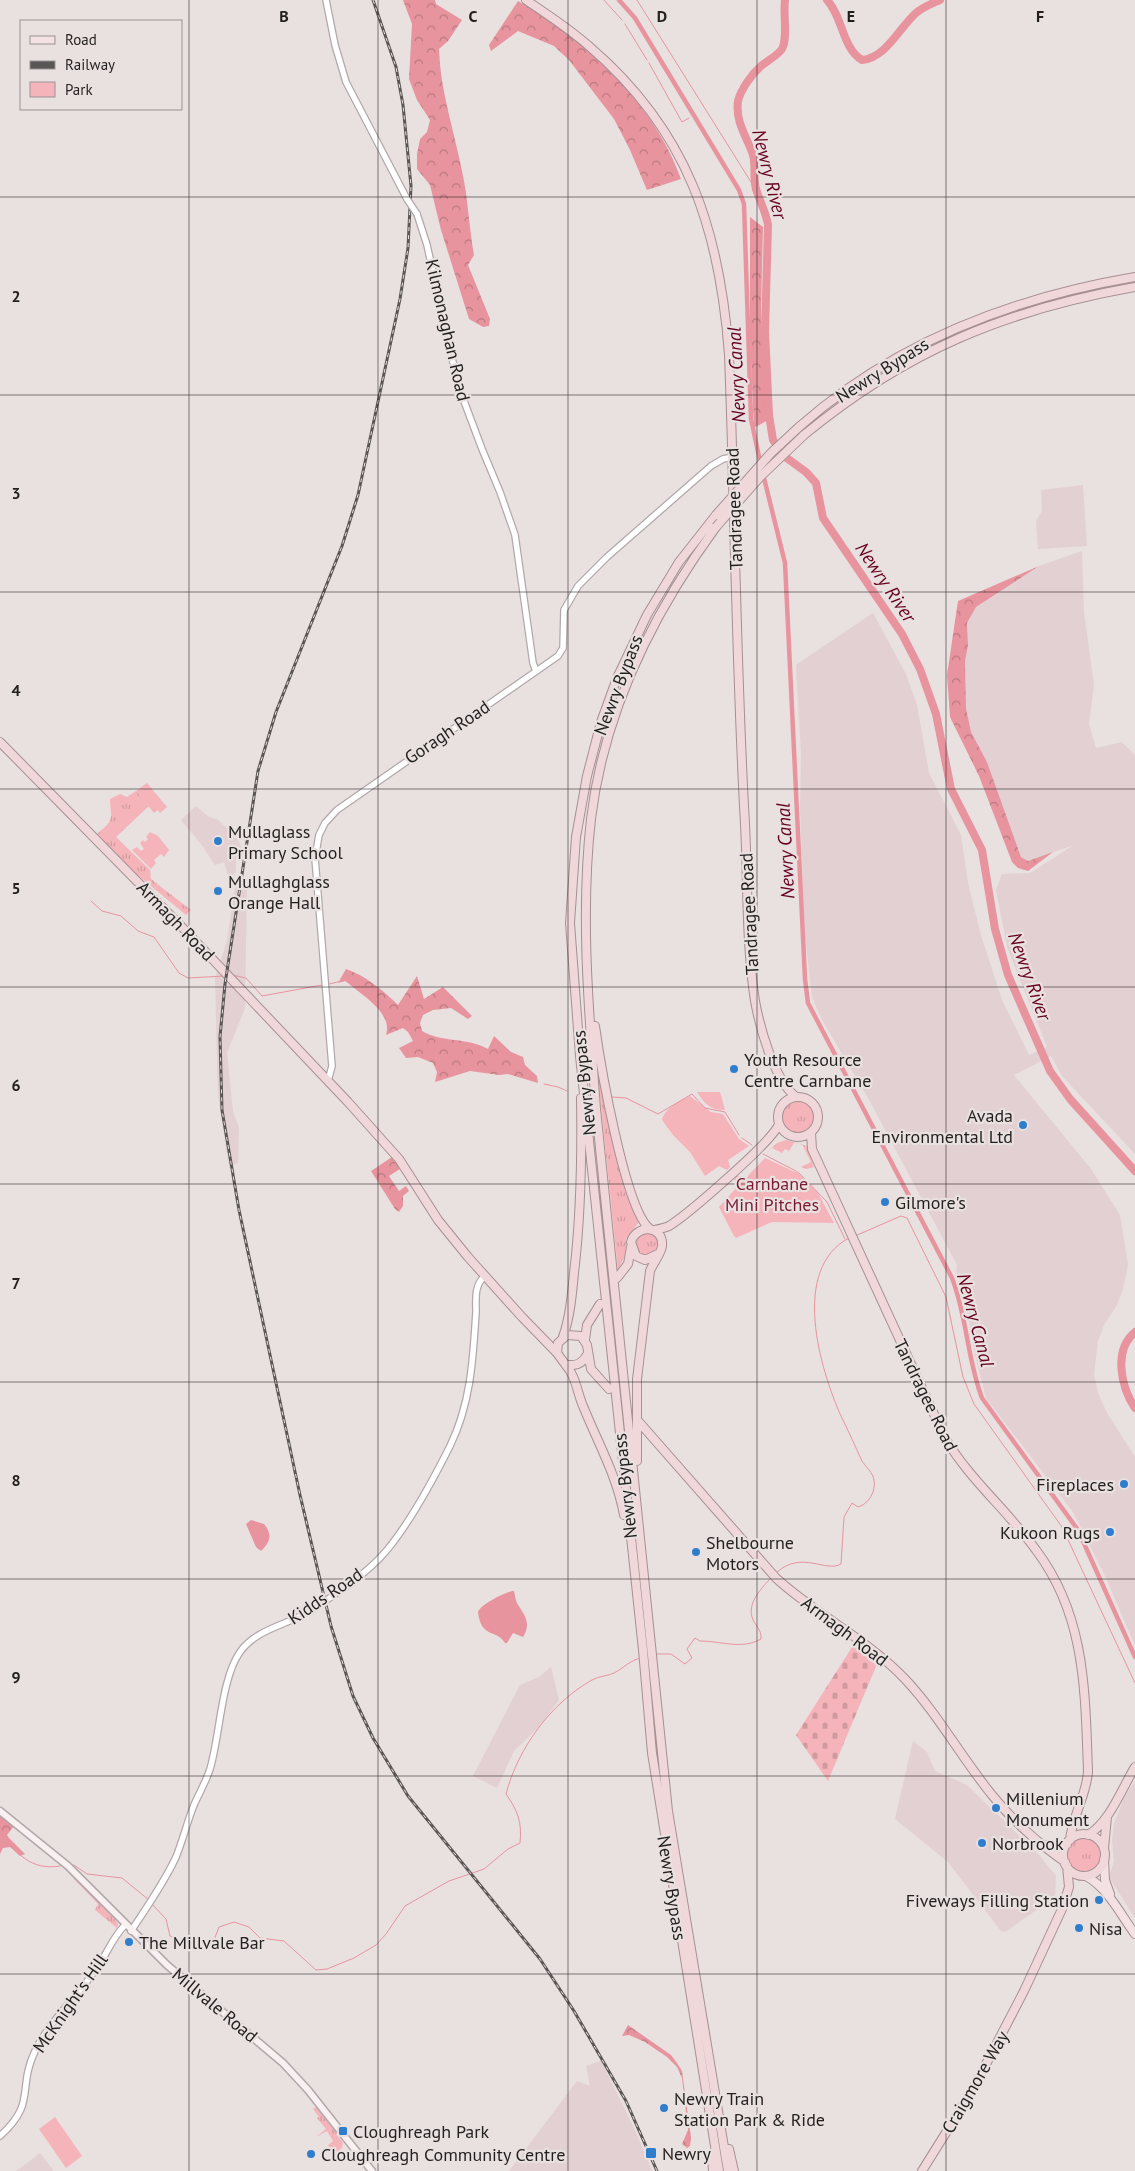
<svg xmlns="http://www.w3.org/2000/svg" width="1135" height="2171" viewBox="0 0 1135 2171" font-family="'PT Sans',sans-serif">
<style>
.built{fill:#e2d0d2}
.grass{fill:url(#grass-tufts)}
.forest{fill:url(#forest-crowns)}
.cemetery{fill:url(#cemetery-stones)}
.green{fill:#f4b4ba}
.water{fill:#e7949e}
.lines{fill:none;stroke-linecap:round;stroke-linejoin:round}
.stream{stroke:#e7949e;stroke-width:1}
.canal{stroke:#e7949e;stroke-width:4.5}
.river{stroke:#e7949e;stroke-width:8}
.trunk-tunnel{stroke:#c1b9b9;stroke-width:8;stroke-dasharray:8 4;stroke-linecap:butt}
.tertiary-casing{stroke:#b1a8a9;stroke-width:8}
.secondary-casing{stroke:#b1a8a9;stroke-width:9}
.primary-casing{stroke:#a59092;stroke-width:10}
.trunk-casing{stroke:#a59092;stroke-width:10}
.tertiary{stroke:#fff;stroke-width:5.5}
.secondary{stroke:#f9f0f1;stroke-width:6}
.primary{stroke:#f4e1e3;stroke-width:8}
.trunk{stroke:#f0d7da;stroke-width:8}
.rail-casing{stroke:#5b5656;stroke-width:3}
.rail{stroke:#e9e0e0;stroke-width:1;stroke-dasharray:4;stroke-linecap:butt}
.tertiary-bridge-casing{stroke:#b1a8a9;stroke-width:8;stroke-linecap:butt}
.trunk-bridge-casing{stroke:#a59092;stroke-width:10;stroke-linecap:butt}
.tertiary-bridge{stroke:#fff;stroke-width:5.5}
.trunk-bridge{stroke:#f0d7da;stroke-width:8}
.grid{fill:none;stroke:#221f1f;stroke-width:1;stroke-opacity:0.55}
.poi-dot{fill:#2e7ecd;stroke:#e9e0e0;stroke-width:2}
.labels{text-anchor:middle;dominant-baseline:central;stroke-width:4.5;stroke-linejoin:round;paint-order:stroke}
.street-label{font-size:18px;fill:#221f1f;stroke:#e9e0e0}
.poi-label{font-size:18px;fill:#221f1f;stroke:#e9e0e0;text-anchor:start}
.park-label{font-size:18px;fill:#7b1b32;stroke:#e9e0e0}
.water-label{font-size:19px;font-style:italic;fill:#660021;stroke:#e9e0e0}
.grid-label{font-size:16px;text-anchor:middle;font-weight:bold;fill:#221f1f;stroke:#e9e0e0;stroke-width:4.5;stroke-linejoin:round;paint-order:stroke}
</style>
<defs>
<pattern id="grass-tufts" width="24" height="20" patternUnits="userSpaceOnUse" patternTransform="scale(1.25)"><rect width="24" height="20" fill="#f4b4ba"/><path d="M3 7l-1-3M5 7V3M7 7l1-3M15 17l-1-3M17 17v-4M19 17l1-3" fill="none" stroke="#d19a9f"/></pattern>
<pattern id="forest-crowns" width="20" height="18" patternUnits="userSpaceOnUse" patternTransform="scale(1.25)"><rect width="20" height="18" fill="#e7949e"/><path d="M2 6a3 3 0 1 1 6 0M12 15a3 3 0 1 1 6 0" fill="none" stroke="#bb7880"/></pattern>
<pattern id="cemetery-stones" width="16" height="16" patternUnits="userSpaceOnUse" patternTransform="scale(1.25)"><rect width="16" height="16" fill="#f4b4ba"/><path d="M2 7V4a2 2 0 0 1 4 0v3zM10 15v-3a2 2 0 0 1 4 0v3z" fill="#d19a9f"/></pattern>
</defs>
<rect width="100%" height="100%" fill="#e9e0e0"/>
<path class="built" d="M1083,485L1087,546L1038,549L1036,521L1042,511L1041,490Z
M1082,551L1084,612L1094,685L1089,724L1096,748L1122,742L1135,755V1154L1062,1076L1051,1056L1014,1075L1091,1169L1120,1215L1128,1265L1123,1289L1117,1305L1104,1325L1098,1341L1094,1374L1098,1393L1107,1413L1135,1457V1646L1106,1578L1073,1512L986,1398L975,1355L963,1287L956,1272L957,1265L867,1096L822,1020L812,997L805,936L800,811L801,754L796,665L873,613L906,674L917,705L929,773L961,835L968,883L981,935L1002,1000L1029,1055L1047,1047L1007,947L996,890L1002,874L1030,873L1074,845L1028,861L1021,857L987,762L971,732L966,708L965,661L968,646L967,623L976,607L1039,566Z
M196,806L209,817L217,819L237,838L241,846L239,856L236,858V872L229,879L224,862L215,865L201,844L181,820Z
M247,882L245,1008L227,1053L233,1111L239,1128L238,1163L229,1167L218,1095L215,978L227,941L235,886Z
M551,1667L559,1700L539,1727L514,1751L497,1788L473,1776L520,1685L539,1677Z
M913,1741L927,1752L935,1771L967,1785L1039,1855L1056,1876L1055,1897L1005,1932L1001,1931L948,1862L895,1819Z
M1135,1781V1918L1109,1877L1114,1861L1112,1840L1114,1823L1125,1796Z
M601,2061L635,2130L652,2171H509L577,2081L590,2086L586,2066Z
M40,2153L54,2171H16L35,2157Z"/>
<path class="grass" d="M136,791L149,806L116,837L150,870L151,879L156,883L191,910L186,915L134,872L97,834C115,818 111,821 110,799L120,794L127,797Z
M596,1057L630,1192L639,1222L626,1239V1253L618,1271Z
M782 1117a16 16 0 1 1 32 0a16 16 0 1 1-32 0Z
M786,1140L807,1146L814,1167L807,1169L801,1167L811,1162L802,1144L794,1143L789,1151L785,1149L782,1153L772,1148L765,1154L777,1143Z
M635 1244a12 12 0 1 1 24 0a12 12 0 1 1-24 0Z
M1067 1855a17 17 0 1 1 34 0a17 17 0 1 1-34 0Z
M75,1878L112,1915L118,1924L117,1928L95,1910L98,1904L74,1879Z
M316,2107L336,2131V2134L343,2143L342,2148L332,2156L333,2152L328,2145L333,2141L327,2131L316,2137L326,2129L317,2118L319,2117L313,2109Z"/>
<path class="forest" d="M403,0H435L436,4L462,20L448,41L439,49C440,90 454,130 462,171C468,198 469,227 474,255L468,265L490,319L489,326L483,327L469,319L441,230L430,185L417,169V154L420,139L427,132L430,120L417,100L409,79L412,24Z
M518,1C585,39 655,104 681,179L647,190L630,150L614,119L569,60L554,46L518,31L491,51L489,45Z
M750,217L763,227L761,308L766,421L754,428L750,336Z
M1039,566L976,607L967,623L968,646L965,661L966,708L971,732L987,762L1021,857L1028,861L1053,852L1028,871L1018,868L1012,862L979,776L950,717L947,675L958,601Z
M346,969C366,976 384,991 398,1005L417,976L424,999L443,987L472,1016L468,1019L451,1008L433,1010L423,1015L420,1023L422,1031C442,1043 467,1037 488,1049L494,1036L511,1052L523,1057L525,1065L537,1076L538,1083L508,1074L499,1075L470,1071L435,1082L437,1072L433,1063L418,1057L406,1058L399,1048L413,1041L408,1032L403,1028L386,1035C393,1013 363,996 348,983L345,981L338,983Z
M392,1157L400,1169L389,1176L399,1191L406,1186L409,1191L403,1196V1206L399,1212L395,1209L371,1171Z
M0,1813L14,1826L7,1835L9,1838L25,1854L20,1856L10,1847L3,1848L0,1854Z
M628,2025L671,2055L677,2063L682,2071L691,2138L690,2146L687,2148L682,2144L688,2130L682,2078L677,2067L667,2057L645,2042L629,2035L622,2036Z"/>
<path class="cemetery" d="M854,1644L877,1664L828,1781L796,1735Z"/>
<path class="green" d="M147,783L167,807L160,813L158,810L154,813L136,791Z
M150,832L158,836L169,850L164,857L161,854L154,860L156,863L151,869L132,850L137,847L141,851L144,849L140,843L143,840L145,842L148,839L146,837Z
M720,1092L725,1110C710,1110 705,1104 697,1092Z
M690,1096L711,1112L723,1114L739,1139L749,1146L728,1160L730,1167L727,1170L719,1166L705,1176L690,1152L673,1135L662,1120C665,1108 680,1101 690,1096Z
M765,1158L795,1172L798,1171L799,1174L818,1193L834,1223L772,1222L736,1238L734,1236L719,1207L738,1186L734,1178L737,1175L745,1179Z
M55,2117L82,2156L66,2168L39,2129Z"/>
<path class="water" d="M251,1520L264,1524C273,1535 270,1542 261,1551L256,1547L246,1524Z
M514,1591C515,1595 515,1599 517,1603C524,1615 532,1622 523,1637L513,1633L507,1643H505C497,1629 481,1639 478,1612C481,1604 507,1591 514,1591Z"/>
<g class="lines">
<path class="stream" d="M604,0L622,20
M637,0L756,190
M625,24L647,60
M649,63L682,122L689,118
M91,901L102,911L121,916L138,931L154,937L179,973L188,978L225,976
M232,975L246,978L262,996L322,985
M329,984C335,983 346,979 352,980C366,981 407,1026 416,1039
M544,1084L558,1087L567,1091
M612,1097L626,1098L658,1114L692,1094L705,1108L725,1112L739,1135
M742,1138L752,1145
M763,1154L796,1171
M799,1173L827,1202L845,1239
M855,1236L901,1216L907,1218L946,1297L963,1377L974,1404L1062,1527L1135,1683
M777,1572C802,1550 826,1573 841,1564L844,1517L852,1503L858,1507C869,1504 876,1491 874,1480C873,1473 866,1467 862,1461C855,1446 848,1430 841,1416C820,1369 790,1269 849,1238
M654,1654H671L685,1664L692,1658L687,1649L695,1638L700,1641C721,1641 742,1650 761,1639C762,1629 754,1625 752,1617C748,1603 760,1590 769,1580
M0,1830C16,1853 30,1871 60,1866
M74,1865L87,1874L122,1878L149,1900
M151,1903L166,1919L170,1936L188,1944
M200,1948L212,1945L219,1927L234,1922L249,1927L260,1938L284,1941L316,1970L327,1969L354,1958L376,1945L386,1934L405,1906L449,1881L484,1869L508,1849L520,1843C522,1822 518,1811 506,1794C518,1748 551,1703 592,1680C599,1676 608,1676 614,1673C624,1668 630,1660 641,1658"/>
<path class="canal" d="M619,0L635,18L739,190L744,204L751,419L761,466
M763,474L785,563L805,979L808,1003L952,1278C967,1316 967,1359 982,1398L1078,1530L1135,1657"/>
<path class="river" d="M785,0C783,13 788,39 782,49C777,56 767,61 761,66C752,74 741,89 738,101C735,122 747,137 753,155C756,166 753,178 756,189C760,202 766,212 768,225L765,332L769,415L773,440L784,456L806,472L816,483L823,518L902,634L920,669L936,714L951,789L982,850L995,929L1008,975L1050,1071L1070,1099L1135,1171
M827,0C843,17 842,48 862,60C886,58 899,28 916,13C923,7 931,4 940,0
M1135,1332C1113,1350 1121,1387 1135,1408"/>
<path class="trunk-tunnel" d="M614,1394L639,1422"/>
<g class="tertiary-casing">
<path id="tertiary" d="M326,0L335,45L346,82L407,199
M417,214L427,245L458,385L482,449L500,492L515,535L533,663L536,671
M328,1081L332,1066L315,858L319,835L325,823L337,810L558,656L563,648L564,610L578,586L607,557L711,466L723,459L733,457
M131,1931C147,1907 164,1883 176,1857C183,1840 187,1822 194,1805C199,1793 206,1782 210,1769C220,1736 221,1679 240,1652C256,1629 287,1625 310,1611C336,1594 367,1574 387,1550C411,1521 433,1480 450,1446C471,1403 473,1359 476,1312C476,1299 474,1285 485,1276
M0,2136C37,2103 17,2089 35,2051C49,2022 75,1999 94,1972C106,1957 111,1939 125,1925"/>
</g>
<g class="secondary-casing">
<path id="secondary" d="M0,1811L68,1866L167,1965L283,2063L308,2090L372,2171"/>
</g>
<g class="primary-casing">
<path id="primary" d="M1104,1860L1105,1880L1110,1894
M1086,1876C1109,1889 1120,1914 1135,1934"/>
</g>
<g class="trunk-casing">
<path id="trunk" d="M526,0C548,15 570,29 590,47C688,131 720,230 729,355C735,511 736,668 745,824C748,883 746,943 755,1001C760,1028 774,1080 796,1097
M799,427C894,343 1011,298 1135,277
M804,435C906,351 1005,310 1135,287
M716,515L679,562L647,615L617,678L601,722L587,776L576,837L570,923L580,1056L643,1650L652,1753L719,2171
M716,527C653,613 604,711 591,819C580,915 589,1012 596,1109L668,1811L728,2171
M0,742L180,925L348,1102L399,1159L438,1220L468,1257L522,1317L557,1353
M595,1026C600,1062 625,1210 650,1229
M778 1117a20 20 0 1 1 40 0a20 20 0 1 1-40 0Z
M811,1133L812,1149L945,1438C970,1480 1008,1511 1036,1550C1086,1616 1085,1692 1088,1771C1087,1795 1072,1816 1070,1840
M654,1230C659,1229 665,1228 669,1226C687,1215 773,1141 779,1124
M617,1278L628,1264L631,1247
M563,1337C570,1317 572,1295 574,1273C581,1215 582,1157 581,1098
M585,1340L587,1325L600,1304
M587,1355C582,1364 575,1367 565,1364L557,1353L558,1343L567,1335L581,1336L587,1345L591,1369L609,1389
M565,1364C576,1376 577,1392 583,1406C598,1443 617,1476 624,1515
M639,1422L776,1578C816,1615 867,1639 905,1679C938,1714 961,1757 992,1795C1012,1820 1038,1843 1065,1862
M637,1461V1379L650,1271C653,1263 661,1254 662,1246C664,1225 636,1224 631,1242L636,1256L645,1260L658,1254
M1063 1855a21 21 0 1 1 42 0a21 21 0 1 1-42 0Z
M1088,1835C1110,1822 1122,1788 1135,1767
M1044,1845L1054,1846L1067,1844
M1104,1848L1107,1817
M729,2149L734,2171
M712,2156L713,2171
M922,2171L972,2091L1024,1991L1062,1909L1069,1887L1067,1866"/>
</g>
<use href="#tertiary" class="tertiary"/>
<use href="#secondary" class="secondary"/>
<use href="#primary" class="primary"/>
<use href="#trunk" class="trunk"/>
<g class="rail-casing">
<path id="rail" d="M373,0L396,67L403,105L411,186L408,248L400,299L358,495L342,546L276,712L258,771L225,984L220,1037L222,1110L239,1210L300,1495L331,1626L353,1696L373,1738L408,1796L540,1959L574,2011L626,2101L657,2171"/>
</g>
<use href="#rail" class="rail"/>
<g class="tertiary-bridge-casing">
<path id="tertiary-bridge" d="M407,199L417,214"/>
</g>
<g class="trunk-bridge-casing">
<path id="trunk-bridge" d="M716,515L771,453L799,427
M716,527L760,477L804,435"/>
</g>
<use href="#tertiary-bridge" class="tertiary-bridge"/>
<use href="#trunk-bridge" class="trunk-bridge"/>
</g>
<path class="grid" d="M189,0V2171M378,0V2171M568,0V2171M757,0V2171M946,0V2171M0,197H1135M0,395H1135M0,592H1135M0,789H1135M0,987H1135M0,1184H1135M0,1382H1135M0,1579H1135M0,1776H1135M0,1974H1135"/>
<g class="poi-dot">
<circle cx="218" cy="841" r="5"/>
<circle cx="218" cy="891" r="5"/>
<circle cx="734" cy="1069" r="5"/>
<circle cx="1023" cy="1125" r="5"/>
<circle cx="885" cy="1202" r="5"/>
<circle cx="1124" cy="1484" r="5"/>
<circle cx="1110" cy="1532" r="5"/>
<circle cx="696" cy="1552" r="5"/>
<circle cx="996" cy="1808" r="5"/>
<circle cx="982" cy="1843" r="5"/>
<circle cx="1099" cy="1900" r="5"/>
<circle cx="1079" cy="1928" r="5"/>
<circle cx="129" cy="1942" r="5"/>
<circle cx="664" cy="2108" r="5"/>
<rect x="338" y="2126" width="10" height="10" rx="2.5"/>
<rect x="645" y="2147" width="12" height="12" rx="2.5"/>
<circle cx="311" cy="2154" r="5"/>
</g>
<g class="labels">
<g class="street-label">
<text transform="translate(448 330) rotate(77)">Kilmonaghan Road</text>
<text transform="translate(882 370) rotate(-32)">Newry Bypass</text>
<text transform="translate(734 509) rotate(-92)">Tandragee Road</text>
<text transform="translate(618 685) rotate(-69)">Newry Bypass</text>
<text transform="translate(447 732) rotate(-34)">Goragh Road</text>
<text transform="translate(749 914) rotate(-93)">Tandragee Road</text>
<text transform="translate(176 921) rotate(46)">Armagh Road</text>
<text transform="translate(584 1083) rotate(-96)">Newry Bypass</text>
<text transform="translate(926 1395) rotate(64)">Tandragee Road</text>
<text transform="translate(625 1486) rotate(-96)">Newry Bypass</text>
<text transform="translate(325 1596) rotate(-34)">Kidds Road</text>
<text transform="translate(845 1631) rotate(37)">Armagh Road</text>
<text transform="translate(672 1888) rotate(81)">Newry Bypass</text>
<text transform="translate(70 2003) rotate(-55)">McKnight's Hill</text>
<text transform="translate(215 2005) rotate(40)">Millvale Road</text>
<text transform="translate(975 2082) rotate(-60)">Craigmore Way</text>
</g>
<g class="poi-label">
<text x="228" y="831">Mullaglass<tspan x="228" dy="21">Primary School</tspan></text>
<text x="228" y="881">Mullaghglass<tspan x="228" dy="21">Orange Hall</tspan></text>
<text x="744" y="1059">Youth Resource<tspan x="744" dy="21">Centre Carnbane</tspan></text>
<text x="1013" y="1115" text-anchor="end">Avada<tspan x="1013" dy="21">Environmental Ltd</tspan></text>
<text x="895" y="1202">Gilmore's</text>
<text x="1114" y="1484" text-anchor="end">Fireplaces</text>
<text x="1100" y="1532" text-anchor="end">Kukoon Rugs</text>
<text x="706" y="1542">Shelbourne<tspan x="706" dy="21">Motors</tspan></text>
<text x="1006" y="1798">Millenium<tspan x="1006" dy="21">Monument</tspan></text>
<text x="992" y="1843">Norbrook</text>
<text x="1089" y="1900" text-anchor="end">Fiveways Filling Station</text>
<text x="1089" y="1928">Nisa</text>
<text x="139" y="1942">The Millvale Bar</text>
<text x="674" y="2098">Newry Train<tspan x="674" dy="21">Station Park &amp; Ride</tspan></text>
<text x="353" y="2131">Cloughreagh Park</text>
<text x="662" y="2153">Newry</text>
<text x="321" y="2154">Cloughreagh Community Centre</text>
</g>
<g class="park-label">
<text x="772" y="1183">Carnbane<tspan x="772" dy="21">Mini Pitches</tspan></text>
</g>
<g class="water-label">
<text transform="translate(770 174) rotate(76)">Newry River</text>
<text transform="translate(736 375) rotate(-93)">Newry Canal</text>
<text transform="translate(886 582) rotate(56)">Newry River</text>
<text transform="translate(785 851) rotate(-93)">Newry Canal</text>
<text transform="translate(1030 976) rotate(70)">Newry River</text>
<text transform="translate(976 1320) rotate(75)">Newry Canal</text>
</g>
</g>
<g class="grid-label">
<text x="284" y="22">B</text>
<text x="473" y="22">C</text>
<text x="662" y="22">D</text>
<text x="851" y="22">E</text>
<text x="1040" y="22">F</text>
<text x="16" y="302">2</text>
<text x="16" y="499">3</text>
<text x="16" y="696">4</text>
<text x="16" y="894">5</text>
<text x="16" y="1091">6</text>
<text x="16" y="1289">7</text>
<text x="16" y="1486">8</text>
<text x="16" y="1683">9</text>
</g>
<rect x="20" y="20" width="162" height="90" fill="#e9e0e0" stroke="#999393"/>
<rect x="30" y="36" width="25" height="8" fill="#f4e1e3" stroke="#999393"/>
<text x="65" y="45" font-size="15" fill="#221f1f">Road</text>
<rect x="30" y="61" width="25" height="8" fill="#5b5656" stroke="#999393"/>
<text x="65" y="70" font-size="15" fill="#221f1f">Railway</text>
<rect x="30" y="82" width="25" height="15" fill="#f4b4ba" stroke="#999393"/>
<text x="65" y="95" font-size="15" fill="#221f1f">Park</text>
</svg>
